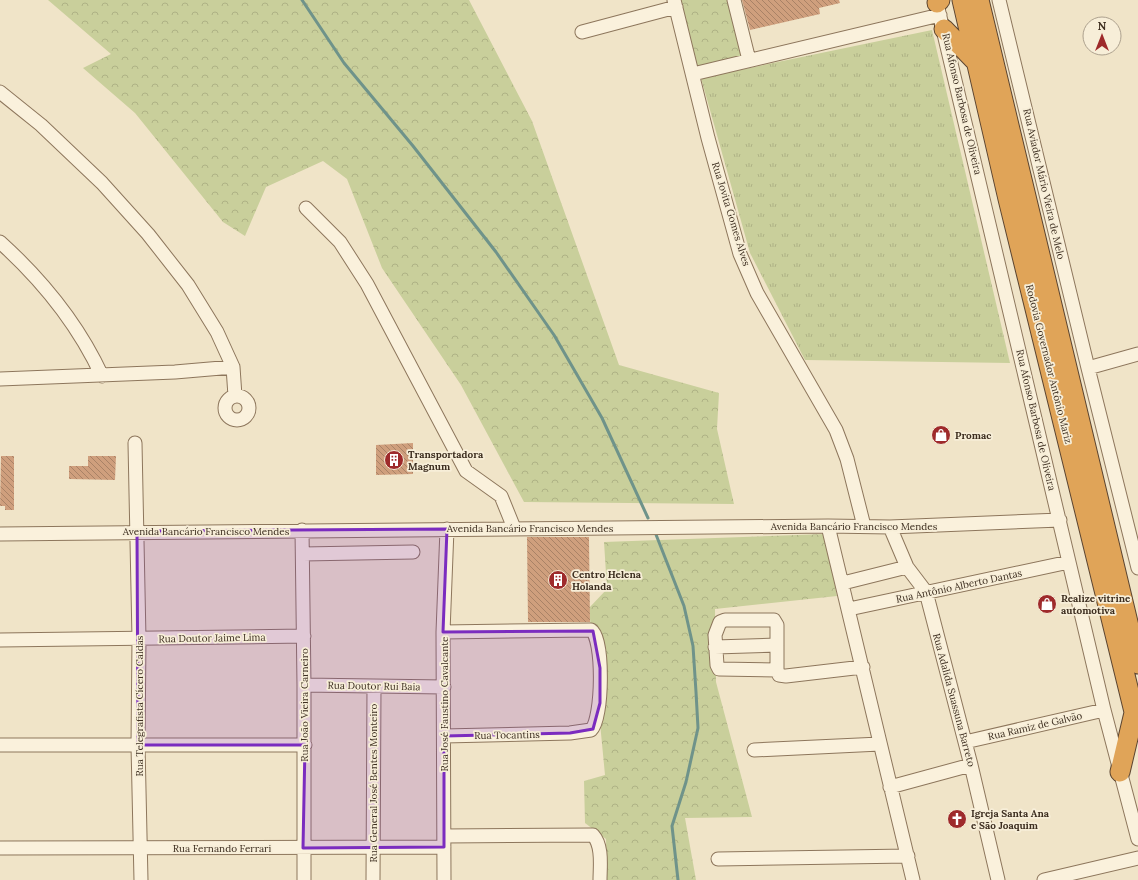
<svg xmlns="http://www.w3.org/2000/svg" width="1138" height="880" viewBox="0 0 1138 880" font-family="Lora,serif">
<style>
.grass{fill:url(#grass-tufts)}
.forest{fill:url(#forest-crowns)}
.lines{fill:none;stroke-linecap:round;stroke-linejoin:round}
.stream{stroke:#6f938a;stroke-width:3}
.building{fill:url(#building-back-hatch)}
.minor-casing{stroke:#8d765c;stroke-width:15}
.highway-casing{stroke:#5b4430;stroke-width:21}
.minor{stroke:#faf1dc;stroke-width:13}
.highway{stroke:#e0a458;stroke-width:19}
.marked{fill:#7b2cbf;fill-opacity:0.2;stroke:#7b2cbf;stroke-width:3;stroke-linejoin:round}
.labels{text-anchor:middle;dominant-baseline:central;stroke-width:3.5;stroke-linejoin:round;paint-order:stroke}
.street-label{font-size:10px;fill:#3d2e20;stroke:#f7eed8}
.poi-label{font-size:10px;font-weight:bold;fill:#3d2e20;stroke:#f7eed8;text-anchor:start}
</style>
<defs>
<pattern id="grass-tufts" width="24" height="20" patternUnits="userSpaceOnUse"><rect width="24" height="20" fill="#c9cf9b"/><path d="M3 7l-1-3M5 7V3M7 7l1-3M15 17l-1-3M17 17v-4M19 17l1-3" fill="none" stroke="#aeb285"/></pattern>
<pattern id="forest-crowns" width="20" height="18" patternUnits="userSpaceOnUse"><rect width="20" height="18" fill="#c9cf9b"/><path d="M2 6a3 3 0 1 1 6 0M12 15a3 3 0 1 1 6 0" fill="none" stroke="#aeb285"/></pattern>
<pattern id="building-back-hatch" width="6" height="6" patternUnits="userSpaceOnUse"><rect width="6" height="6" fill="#cf9f7d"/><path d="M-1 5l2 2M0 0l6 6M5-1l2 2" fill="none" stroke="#a98266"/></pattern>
</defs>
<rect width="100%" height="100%" fill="#f0e4c8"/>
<path class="grass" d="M932,30L1010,363L805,360L750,253L701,78Z"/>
<path class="forest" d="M48,0H469L532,121L619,365L719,393L717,429L734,504L524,502L461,385L382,268L347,179L323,161L266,187L245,236L223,222L135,113L83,68L111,54Z
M679,0H729L743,58L696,69Z
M825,534L837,596L715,609L716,682L752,817L685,818L696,880H607L606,839L585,823L584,781L605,775L589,608L607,589L604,542Z"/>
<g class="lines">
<path class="stream" d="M302,0L344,63L413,146L496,252L554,335L602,418L648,518
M655,532L684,606L693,646L696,692L698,728L686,782L672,826L678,880"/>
</g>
<path class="building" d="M742,0H839L840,3L819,8L820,14L750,30Z
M413,443V474L376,475V445Z
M1,456H14V510H5V506H0Z
M88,456H116L115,480L69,479V466H88Z
M527,537H589L590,622H528Z"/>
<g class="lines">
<g class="minor-casing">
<path id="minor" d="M674,0L708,138L740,254L757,293L836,430L847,459L864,526
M734,0L749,60
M936,0L1104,710L1138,839
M999,0L1088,368L1138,568
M582,32L676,7
M693,74L940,15
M0,92L41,125L102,183L148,234L188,285L217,332L233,367L235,396
M306,208L340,242L367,284L466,471L501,496L514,528
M0,242C42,280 78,324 102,376
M1088,368L1138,354
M0,379L175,372L233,367
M225 408a12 12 0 1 1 24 0a12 12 0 1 1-24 0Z
M135,443L139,639L138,745L141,880
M828,526L913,880
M890,527L907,567L926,592L971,765L998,880
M302,530L304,685V880
M0,534L828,526L890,527L1060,520
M303,554L413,552
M843,583L907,567
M849,609L1069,562
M443,632L591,630C604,638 603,719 591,730L570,733L444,736
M0,640L304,636
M715,647L777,645
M777,670L719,669L717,665L715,635L720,622L725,620H774L777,625V670L779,675L786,676L863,667
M304,685L444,687
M965,742L1104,710
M0,745H305
M754,750L880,744
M890,787L971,765
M444,836L593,835C603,846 600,867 600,880
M0,848L444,847
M718,859L908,856
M373,880L374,687
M444,880L443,632L447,529
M1044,880L1138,858"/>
</g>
<g class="highway-casing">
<path id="highway" d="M962,0L1008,199L1138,728
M979,0L1138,664
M937,3L940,0
M944,29L977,63
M1120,772L1134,713"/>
</g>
<use href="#minor" class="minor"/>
<use href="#highway" class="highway"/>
</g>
<path class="marked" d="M447,529L443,632L593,631L600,668V703L593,729L570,733L444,736V847L303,848L305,745H138L137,531Z"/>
<defs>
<g id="shop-disc" transform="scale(1)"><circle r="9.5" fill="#9e2a2b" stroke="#f7eed8"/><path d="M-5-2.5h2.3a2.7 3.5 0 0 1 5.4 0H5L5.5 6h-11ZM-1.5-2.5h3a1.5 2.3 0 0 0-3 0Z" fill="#fff"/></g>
<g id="building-disc" transform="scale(1)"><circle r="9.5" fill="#9e2a2b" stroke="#f7eed8"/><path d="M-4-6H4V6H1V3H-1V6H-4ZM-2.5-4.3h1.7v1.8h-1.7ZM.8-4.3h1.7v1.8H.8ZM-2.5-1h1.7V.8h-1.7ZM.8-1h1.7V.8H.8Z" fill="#fff"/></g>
<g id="church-disc" transform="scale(1)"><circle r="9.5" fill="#9e2a2b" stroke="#f7eed8"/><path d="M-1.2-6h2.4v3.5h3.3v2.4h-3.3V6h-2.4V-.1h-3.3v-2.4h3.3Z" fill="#fff"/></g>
</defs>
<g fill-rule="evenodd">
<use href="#shop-disc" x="941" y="435"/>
<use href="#building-disc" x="394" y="460"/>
<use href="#building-disc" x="558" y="580"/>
<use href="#shop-disc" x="1047" y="604"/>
<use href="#church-disc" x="957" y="819"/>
</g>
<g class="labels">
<g class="street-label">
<text transform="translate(962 104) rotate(77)">Rua Afonso Barbosa de Oliveira</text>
<text transform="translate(1044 184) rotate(77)">Rua Aviador Mário Vieira de Melo</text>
<text transform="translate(731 214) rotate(73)">Rua Jovita Gomes Alves</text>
<text transform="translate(1049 364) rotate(76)">Rodovia Governador Antônio Mariz</text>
<text transform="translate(1036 420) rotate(77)">Rua Afonso Barbosa de Oliveira</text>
<text x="854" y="526">Avenida Bancário Francisco Mendes</text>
<text x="530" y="528">Avenida Bancário Francisco Mendes</text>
<text x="206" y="531">Avenida Bancário Francisco Mendes</text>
<text transform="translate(959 586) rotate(-12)">Rua Antônio Alberto Dantas</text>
<text transform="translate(212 638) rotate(-1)">Rua Doutor Jaime Lima</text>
<text transform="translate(374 686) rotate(1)">Rua Doutor Rui Baia</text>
<text transform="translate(954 700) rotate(75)">Rua Adalida Suassuna Barreto</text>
<text transform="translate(444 704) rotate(-90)">Rua José Faustino Cavalcante</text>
<text transform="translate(304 705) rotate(-90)">Rua João Vieira Carneiro</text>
<text transform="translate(139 706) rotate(-90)">Rua Telegrafista Cícero Caldas</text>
<text transform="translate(1035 726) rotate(-13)">Rua Ramiz de Galvão</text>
<text transform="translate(507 735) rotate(-1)">Rua Tocantins</text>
<text transform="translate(373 783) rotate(-90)">Rua General José Bentes Monteiro</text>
<text x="222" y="848">Rua Fernando Ferrari</text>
</g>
<g class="poi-label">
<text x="955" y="435">Promac</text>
<text x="408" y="454">Transportadora<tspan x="408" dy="12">Magnum</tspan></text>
<text x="572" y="574">Centro Helena<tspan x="572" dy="12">Holanda</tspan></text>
<text x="1061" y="598">Realize vitrine<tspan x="1061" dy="12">automotiva</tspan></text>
<text x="971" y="813">Igreja Santa Ana<tspan x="971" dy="12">e São Joaquim</tspan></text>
</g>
</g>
<g transform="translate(1102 36)"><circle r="19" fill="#f7eed8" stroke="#ada18e"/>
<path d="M0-3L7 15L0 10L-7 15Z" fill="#9e2a2b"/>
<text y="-6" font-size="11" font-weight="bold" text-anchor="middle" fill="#3d2e20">N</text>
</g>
</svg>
